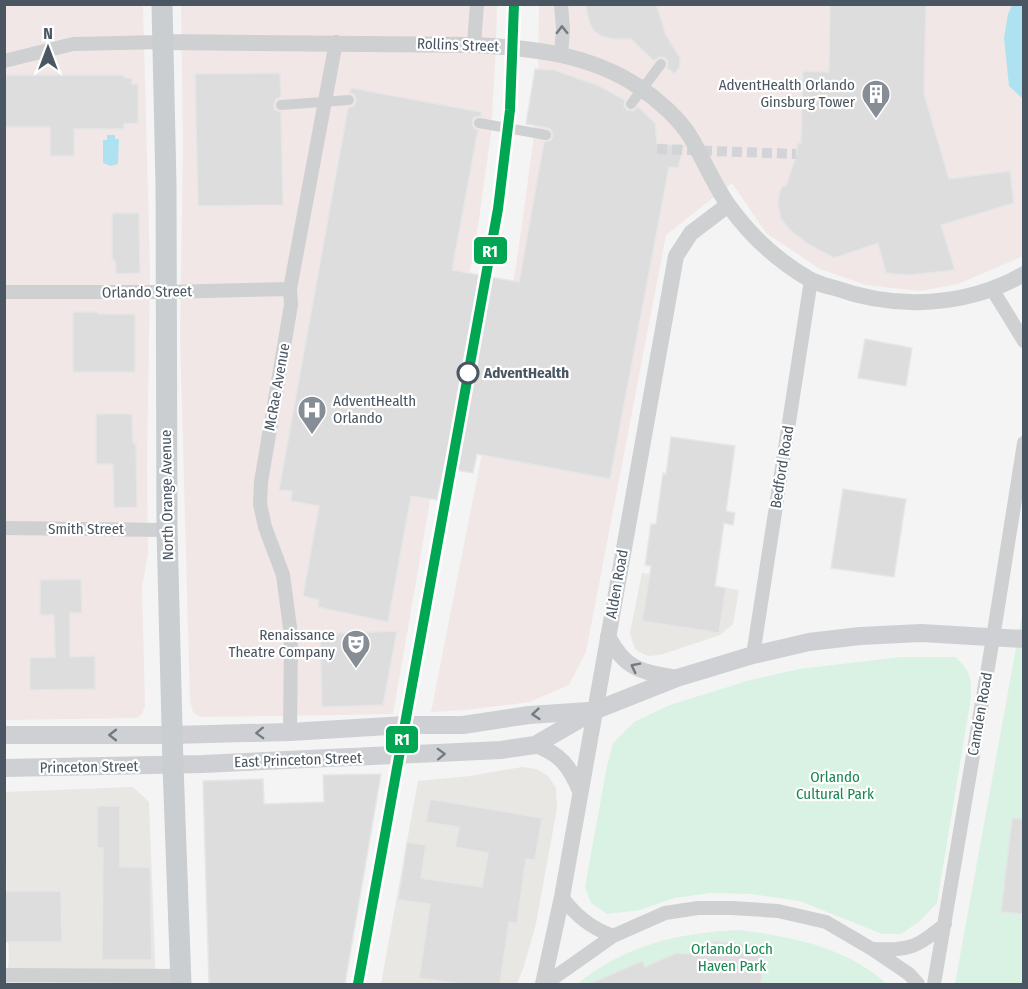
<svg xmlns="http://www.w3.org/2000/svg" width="1028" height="989" viewBox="0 0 1028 989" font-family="'Fira Sans Condensed',sans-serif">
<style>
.commercial{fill:#e8e7e3}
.medical{fill:#f1e7e6}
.green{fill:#d9f2e3}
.water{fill:#aee2f0}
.building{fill:#ddddde;stroke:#e5e6e7;stroke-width:1.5}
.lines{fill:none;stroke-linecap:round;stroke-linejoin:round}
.pedestrian-tunnel{stroke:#d2d4d7;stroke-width:10;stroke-dasharray:10 5;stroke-linecap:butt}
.pedestrian{stroke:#ced0d2;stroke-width:10}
.minor{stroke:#ced0d2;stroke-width:14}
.tertiary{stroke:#ced0d2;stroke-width:16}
.secondary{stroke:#ced0d4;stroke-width:18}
.primary{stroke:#caced1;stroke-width:21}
.pedestrian-bridge{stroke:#ced0d2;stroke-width:10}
.rail-1-casing{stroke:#fff;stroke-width:15}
.rail-1{stroke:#00a651;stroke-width:10}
.oneway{stroke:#727b83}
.oneway2{stroke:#727b84}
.stop-dot{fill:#fff;stroke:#4a5661;stroke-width:3}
.labels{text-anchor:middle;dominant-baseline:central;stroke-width:4.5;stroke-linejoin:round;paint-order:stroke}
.street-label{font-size:15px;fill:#4a5661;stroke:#fff}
.poi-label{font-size:15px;fill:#4a5661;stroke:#fff;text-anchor:end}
.stop-label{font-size:15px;font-weight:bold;fill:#4a5661;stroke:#fff;text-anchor:start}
.park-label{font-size:15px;fill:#17864f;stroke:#fff}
.line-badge{stroke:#fff;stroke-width:2}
.badge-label{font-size:16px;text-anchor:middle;font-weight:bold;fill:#fff}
</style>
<rect width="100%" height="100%" fill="#f4f4f4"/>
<path class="commercial" d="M642,573L739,590L733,624L720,635L660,655L648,656L641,653L635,649L630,633Z
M522,767L536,769L548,776L556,788L557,808L536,924L524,966L517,984H381L418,781L470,776Z
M133,787L149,802L156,984H6L9,959L6,865L4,864V792Z"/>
<path class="medical" d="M4,5H143L150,272L147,466L148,553L142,588L145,706L142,714L137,718L5,720Z
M181,5H497L496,46L491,134L478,226L393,714L200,717L193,712L190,701L180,335L183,143Z
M539,5H1012L1008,14L1022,98L1023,99V256L958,284L920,291L866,285L820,269L766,233L732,183L666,235L586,652L569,685L530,702L465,710L431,712L491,408L517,260L533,143L538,79Z"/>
<path class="green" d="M1023,609V984H955Z
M901,657H955C971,671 971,678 971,697L937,903L920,921L901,934H882L800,901L752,894L710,893L674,898L640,910L607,914L591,903L585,887L607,766L613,743L634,722L670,705L747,681L799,669Z
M739,930C793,937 846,947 887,984H577C626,945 677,933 739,930Z"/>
<path class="water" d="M1012,5H1023V99L1009,86L1004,38L1008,14Z
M107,135H115V139H119L118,164L111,166L103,163V140H107Z"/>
<path class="building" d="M585,4H656L666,35L680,58V66L675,74L667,68L668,62L665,58L659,57L654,61L631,39H612L601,36L594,31L590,24Z
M830,4H926L924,94L949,179L1010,171L1014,203L941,225L955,270L909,275L886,273L878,243L834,258L808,244L789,229L781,219L778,205L779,194L782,186H786L795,159L798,143H801L803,71L829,72Z
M535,69L554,70L597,85L625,100L624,106L627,110L633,111L638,107L655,123L657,144L683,145L684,146L678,168L669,167L610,479L477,454L473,473L444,468L437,500L411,496L388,622L318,607L319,600L303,596L319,506L291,501L292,491L279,490L348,108L354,106L356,100L355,95L350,93L351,88L481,112V116L474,118L472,122L474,128L478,130L452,270L519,282L544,142L551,140L553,136L551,130L548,128L526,124Z
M280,73L281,97L276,99L274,105L275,110L281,112L283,205L198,206L195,74Z
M4,75H124V78H132V84H138V123L124,124V129H74V156H50V127H4Z
M112,213H139L140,273L116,274L115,260H112Z
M73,312H97L99,314H135V372H73Z
M865,339L912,348L906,386L858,378Z
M96,414H132L133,444H136L137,507L114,508L113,464H96Z
M671,437L735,446L726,511L735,513L733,525L724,523L715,586L726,588L719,633L642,621L651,566L645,565L651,524H656L663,473L666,474Z
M843,489L906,499L894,577L831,568Z
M81,579L82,613H70V657L95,656V689L30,690V658L55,657L54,615H40V580Z
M397,631L383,705L322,707L320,634Z
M381,774L345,984H209L203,781L263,779L264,804L324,802L323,775Z
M430,799L542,818L535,860L526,859L517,923L509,922L500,984H461L419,978L430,904L398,900L407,842L426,845L421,878L482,887L488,853L455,847L459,827L426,822Z
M97,806H120V867H150L152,960H102L103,848H97Z
M1012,818L1023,819V914L1001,912Z
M4,891H61L62,942H4Z
M712,941L765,946L761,984H589L642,961L645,967L676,953L689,954L690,944L712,946Z"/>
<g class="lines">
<path class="pedestrian-tunnel" d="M657,149L796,154"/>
<path class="pedestrian" d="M479,123L546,135"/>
<path class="minor" d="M561,4L563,29L561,55
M474,45L477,4
M4,61L73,44L163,42
M992,289L1024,341
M4,292H166L290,289
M4,528L167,530
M753,655L811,280
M290,732L291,635L283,575L265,527L260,504L261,482L291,305L290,289L336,42
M562,897C576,916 591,928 613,936
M874,949C909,951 918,947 945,924
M4,975L181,976
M545,984L613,936L665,913L698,908H732L778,911L826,922L872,949L909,974L918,984
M934,984L993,638L1024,443"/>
<path class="tertiary" d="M163,42L474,45C532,48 590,54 639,87C657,99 680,119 691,138C704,160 714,185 729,206C750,235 778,261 809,279C817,283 826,286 835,288C896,310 966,307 1024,274
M608,636C625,670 642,672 677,678
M535,745C561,754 570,767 580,791
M543,984L562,897L676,256L691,233L728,205"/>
<path class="secondary" d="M4,735H172L290,732L405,725H463L529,715L589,711
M4,768L203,764L501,750L535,745L594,711L677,678L753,655L809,642L860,636L921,633L1024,639"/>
<path class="primary" d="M162,4L166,185L167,530L173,765L181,984"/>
<path class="pedestrian-bridge" d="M631,104L661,64
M281,105L349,100"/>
<g class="rail-1-casing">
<path id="rail-1" d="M358,984L498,209L510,110L514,4"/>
</g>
<use href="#rail-1" class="rail-1"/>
</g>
<defs><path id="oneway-chevron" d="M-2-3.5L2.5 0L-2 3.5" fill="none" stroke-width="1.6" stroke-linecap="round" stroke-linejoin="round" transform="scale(1.5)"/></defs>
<g class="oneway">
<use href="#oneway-chevron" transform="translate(562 30) rotate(-91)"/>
<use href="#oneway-chevron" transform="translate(635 667) rotate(-153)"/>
</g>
<g class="oneway2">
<use href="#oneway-chevron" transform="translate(536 714) rotate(175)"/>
<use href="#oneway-chevron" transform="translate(260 733) rotate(178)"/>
<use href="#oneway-chevron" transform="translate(113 735) rotate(-180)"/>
<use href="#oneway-chevron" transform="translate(441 754) rotate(-2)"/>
</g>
<defs>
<g id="building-pin" transform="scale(1.5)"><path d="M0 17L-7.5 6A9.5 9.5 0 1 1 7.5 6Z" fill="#868d94" stroke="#fff"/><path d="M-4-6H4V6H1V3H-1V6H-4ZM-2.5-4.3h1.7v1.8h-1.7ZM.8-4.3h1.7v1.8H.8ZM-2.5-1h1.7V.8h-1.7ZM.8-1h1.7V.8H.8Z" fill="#fff"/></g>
<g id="hospital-pin" transform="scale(1.5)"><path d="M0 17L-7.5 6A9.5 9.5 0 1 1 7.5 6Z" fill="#868d94" stroke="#fff"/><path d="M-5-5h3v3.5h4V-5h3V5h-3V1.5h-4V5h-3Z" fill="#fff"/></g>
<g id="theatre-pin" transform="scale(1.5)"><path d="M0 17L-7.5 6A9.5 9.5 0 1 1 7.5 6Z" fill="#868d94" stroke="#fff"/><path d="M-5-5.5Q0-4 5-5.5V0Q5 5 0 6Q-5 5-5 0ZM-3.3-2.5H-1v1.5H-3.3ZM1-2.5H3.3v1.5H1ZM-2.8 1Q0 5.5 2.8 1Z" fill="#fff"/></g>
</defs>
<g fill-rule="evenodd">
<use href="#building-pin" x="876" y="94"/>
<use href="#hospital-pin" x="312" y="410"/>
<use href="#theatre-pin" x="356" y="644"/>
</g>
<circle class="stop-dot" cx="468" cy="373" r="10"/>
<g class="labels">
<g class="street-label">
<text transform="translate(458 45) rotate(2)">Rollins Street</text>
<text transform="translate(147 292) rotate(-1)">Orlando Street</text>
<text transform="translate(277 387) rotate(-80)">McRae Avenue</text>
<text transform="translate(782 467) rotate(-81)">Bedford Road</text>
<text transform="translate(167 495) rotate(-91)">North Orange Avenue</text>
<text x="86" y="529">Smith Street</text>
<text transform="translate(617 584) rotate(-80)">Alden Road</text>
<text transform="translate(980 714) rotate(-80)">Camden Road</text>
<text transform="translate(298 760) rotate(-2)">East Princeton Street</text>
<text transform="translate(89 767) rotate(-1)">Princeton Street</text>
</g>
<g class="poi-label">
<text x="855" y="85">AdventHealth Orlando<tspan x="855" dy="17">Ginsburg Tower</tspan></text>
<text x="333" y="401" text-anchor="start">AdventHealth<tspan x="333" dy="17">Orlando</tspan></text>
<text x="335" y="635">Renaissance<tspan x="335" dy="17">Theatre Company</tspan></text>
</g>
<g class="stop-label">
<text x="484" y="373">AdventHealth</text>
</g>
<g class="park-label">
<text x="835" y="777">Orlando<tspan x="835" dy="17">Cultural Park</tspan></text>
<text x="732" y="949">Orlando Loch<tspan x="732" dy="17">Haven Park</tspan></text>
</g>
</g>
<g class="line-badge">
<rect x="473" y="236" width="35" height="29" rx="6" fill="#00a651"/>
<rect x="385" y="725" width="34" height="29" rx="6" fill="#00a651"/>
</g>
<g class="badge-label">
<text x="490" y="257">R1</text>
<text x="402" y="745">R1</text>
</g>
<rect width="1028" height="989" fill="none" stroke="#4a5661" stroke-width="12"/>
<g transform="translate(48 48)" stroke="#ffffff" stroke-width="4.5" paint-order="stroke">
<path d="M0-4.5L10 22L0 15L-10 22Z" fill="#4a5661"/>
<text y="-9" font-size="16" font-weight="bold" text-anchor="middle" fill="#4a5661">N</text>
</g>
</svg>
